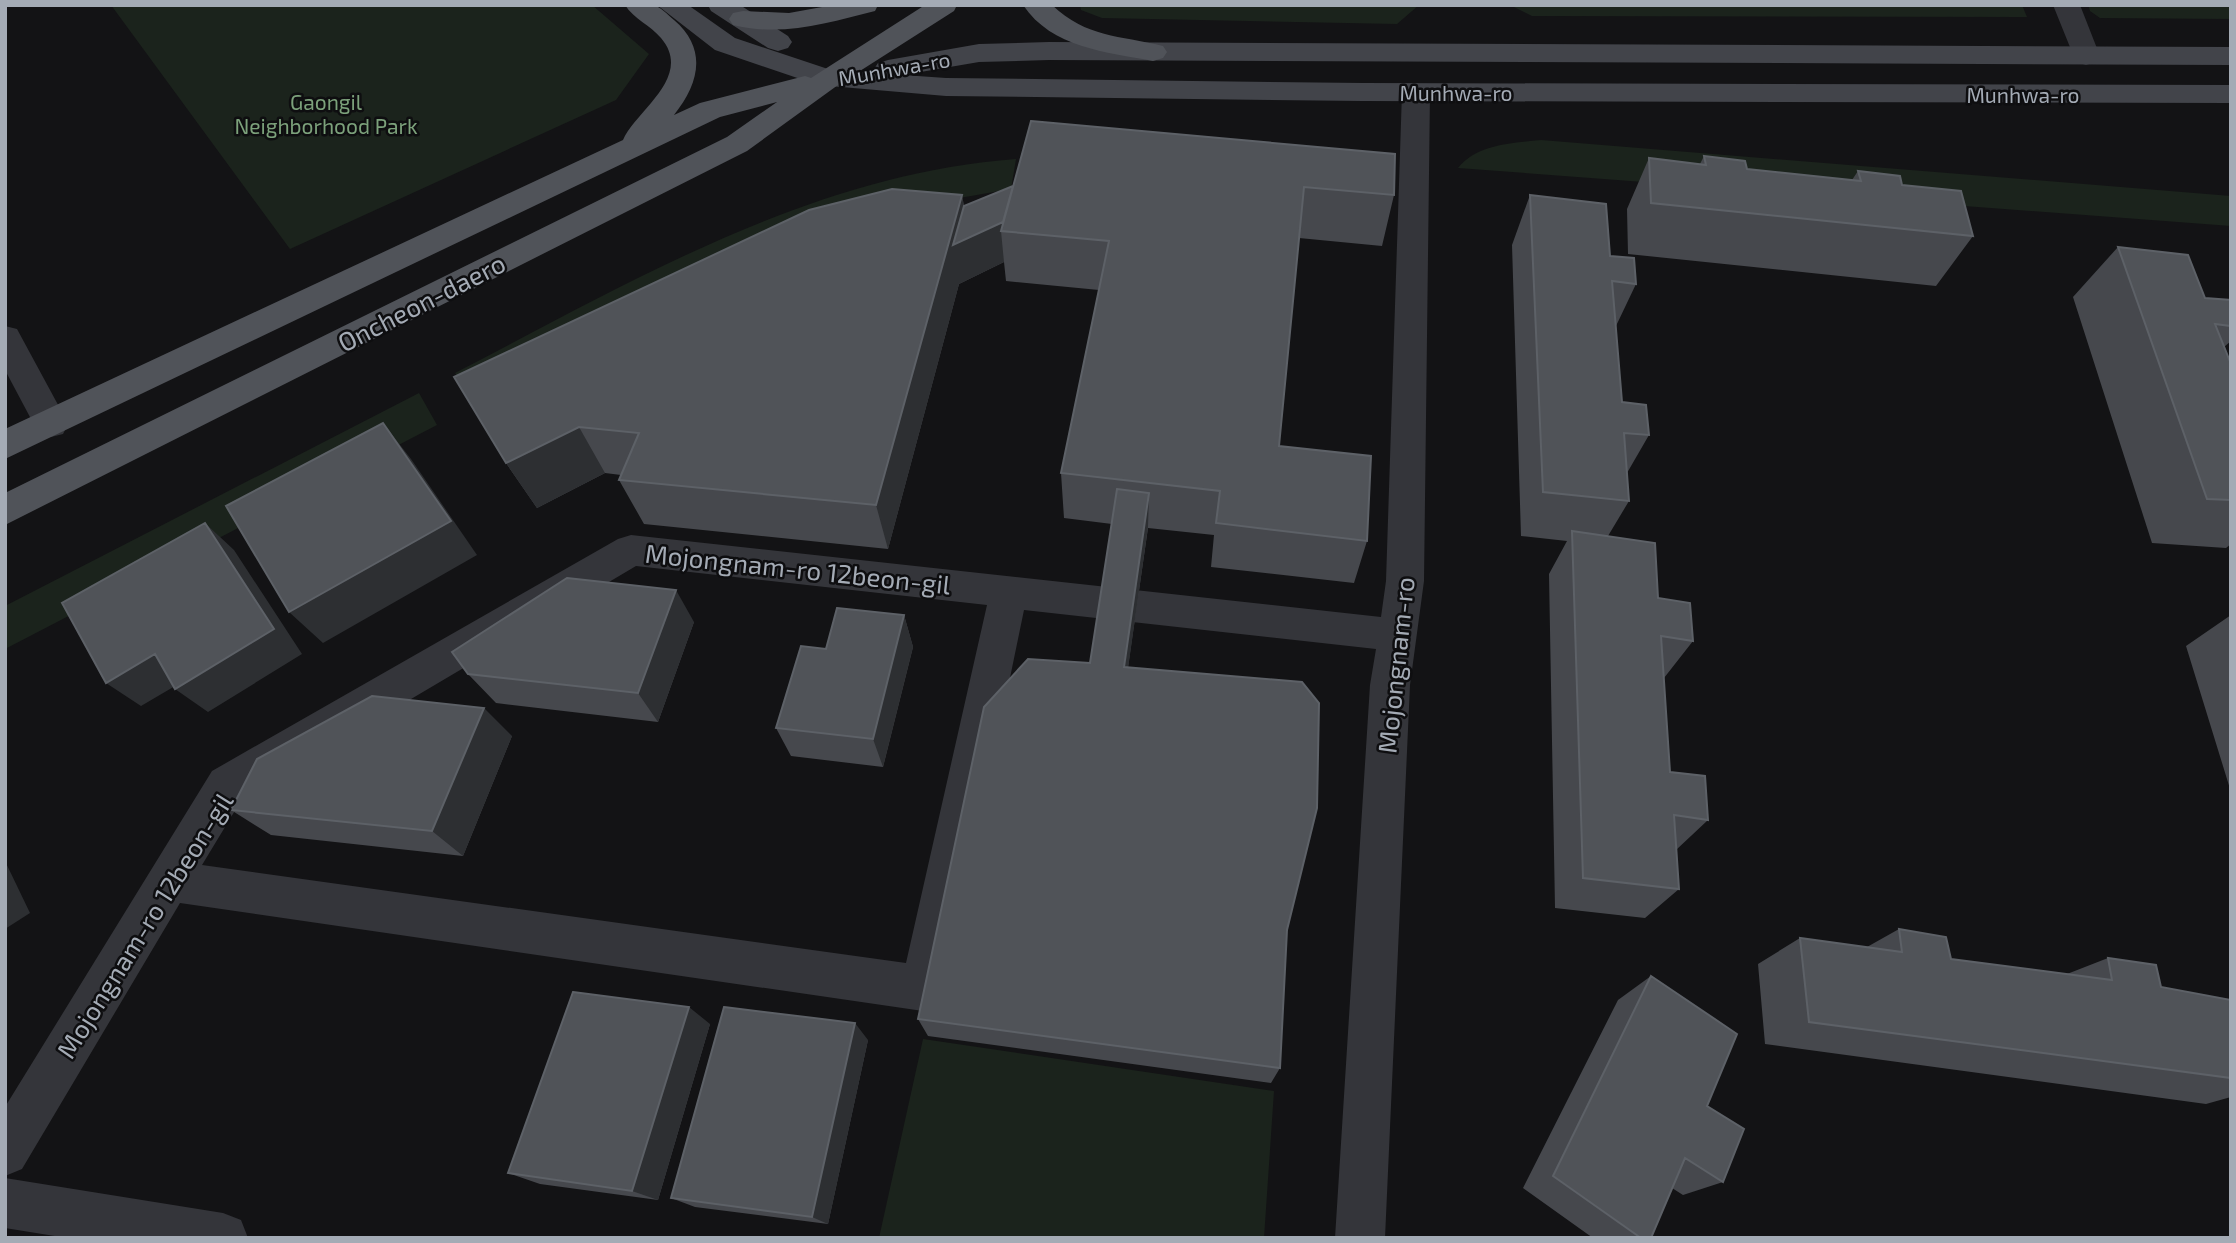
<svg xmlns="http://www.w3.org/2000/svg" width="2236" height="1243" viewBox="0 0 2236 1243" font-family="'Exo 2',sans-serif">
<style>
.green{fill:#1b231c}
.lines{fill:none;stroke-linecap:round;stroke-linejoin:round}
.minor{fill:#34353a;fill-rule:evenodd}
.secondary{fill:#42444a;fill-rule:evenodd}
.primary{fill:#505359;fill-rule:evenodd}
.wall{fill:#46484d}
.shaded-wall{fill:#2d2f32}
.building{fill:#505358;stroke:#5d6167;stroke-width:2}
.labels{text-anchor:middle;dominant-baseline:central;stroke-width:5;stroke-linejoin:round;paint-order:stroke}
.far-street-label{font-size:21px;fill:#a4abb5;stroke:#0e0e10}
.far-park-label{font-size:21px;fill:#7ca17b;stroke:#0e0e10}
.street-label{font-size:26px;fill:#a4abb5;stroke:#0e0e10}
</style>
<rect width="100%" height="100%" fill="#131315"/>
<path class="green" d="M111,5H592L649,54L616,100L290,249Z
M1080,5H1419L1397,24L1102,18L1081,10Z
M1510,5H2022L2027,17L1532,16Z
M2088,5H2231V19L2100,18L2090,11Z
M1541,140L2231,196V226L1458,168C1477,144 1512,143 1541,140Z
M1016,159L1011,189L925,204L476,404L455,373C632,281 813,174 1016,159Z
M419,393L437,425L5,649V606Z
M923,1039L1274,1091L1264,1238H879Z"/>
<g class="lines">
<path class="minor" d="M2053,5H2080L2100,56L2096,62L2086,65L2076,62Z
M1416,83L1426,86L1430,92L1424,581L1410,685L1385,1238H1335L1370,685L1376,649L1024,610L946,988L939,1004L923,1011L180,903L22,1169L5,1176V1107L212,771L618,539L631,535L1381,617L1386,581L1402,92L1406,86ZM636,566L987,605L906,963L202,865L242,799Z
M5,326L17,329L63,414L68,424L63,434L51,437L39,434L5,370Z
M5,1178L223,1213L241,1220L248,1238H67L5,1228Z"/>
<path class="secondary" d="M657,5H688L735,38L831,70L877,73L874,69L878,63L888,60L979,44L1049,42L2231,47V65L1049,60L979,62L903,75L946,78L1363,83L2231,85V103L1363,101L946,96L818,85L715,50Z
M708,5H740L788,36L792,42L788,48L778,51L768,48L711,11Z"/>
<path class="primary" d="M625,5C633,5 643,4 652,5C660,6 668,15 674,20C708,49 699,84 674,115L700,103L805,76L811,78L925,5H957L954,11L838,85L747,151L5,525V493L727,137L777,102L720,117L5,459V429L623,140C636,110 694,77 661,38C650,25 634,19 625,5Z
M833,5H878L875,11C828,23 782,37 733,25L729,19L733,13L743,11L789,13Z
M1023,5H1052C1087,38 1119,35 1163,46L1167,52L1163,58L1153,61C1106,52 1052,48 1023,5Z"/>
</g>
<path class="wall" d="M1031,121L1394,195L1382,246L1299,238L1279,446L1367,541L1354,583L1211,567L1214,535L1148,528L1128,667L1287,930L1280,1068L1271,1083L928,1036L918,1019L1090,663L1112,524L1064,518L1061,473L1099,290L1006,281L1004,262L959,284L888,549L644,524L619,480L621,475L605,473L537,508L506,463L962,195L964,206L1013,186Z
M1704,156L1747,169L1852,180L1858,171L1902,185L1973,236L1936,286L1628,254L1627,209L1649,158L1700,164Z
M1530,195L1610,256L1636,284L1616,326L1622,402L1649,435L1627,473L1629,501L1608,536L1693,641L1664,678L1670,772L1708,820L1676,850L1679,889L1645,918L1555,908L1549,574L1567,541L1521,536L1512,245Z
M2118,247L2205,298L2231,300V341L2224,347L2231,364V544L2226,548L2152,543L2073,297Z
M904,615L913,647L883,767L791,756L776,728L826,649Z
M2231,615V792L2186,646Z
M694,622L658,722L496,703L468,674Z
M512,736L463,856L271,835L231,810Z
M1899,929L1951,959L2067,974L2108,958L2161,987L2231,1000V1097L2206,1104L1765,1044L1758,964L1800,938L1867,947Z
M1651,976L1707,1106L1723,1182L1683,1195L1672,1188L1651,1238H1593L1523,1188L1618,1000Z
M710,1024L658,1200L540,1184L508,1173Z
M868,1040L828,1224L695,1207L671,1198Z"/>
<path class="shaded-wall" d="M962,195L968,238L1008,219L1001,231L1004,262L959,284L888,549L876,505Z
M383,423L411,459L477,555L323,643L289,612Z
M579,427L605,473L537,508L506,463Z
M1149,493L1148,527L1124,697V667Z
M205,523L234,550L302,654L208,712L175,689Z
M676,590L694,622L658,722L638,693Z
M904,615L913,647L883,767L873,739Z
M155,654L187,679L141,706L106,683Z
M484,708L512,736L463,856L432,831Z
M5,861L30,913L5,929Z
M689,1007L710,1024L658,1200L632,1191Z
M855,1023L868,1040L828,1224L812,1217Z"/>
<path class="building" d="M1031,121L1395,154L1394,195L1304,187L1279,446L1371,456L1367,541L1216,523L1220,491L1061,473L1109,241L1001,231Z
M1704,156L1745,161L1747,169L1861,181L1858,171L1900,176L1902,185L1961,191L1973,236L1651,203L1649,158L1706,165Z
M1013,186L1003,222L953,245L964,206Z
M892,189L962,195L876,505L619,480L639,433L579,427L506,463L454,377L809,210Z
M1530,195L1606,204L1610,256L1634,258L1636,284L1612,281L1622,402L1646,405L1649,435L1624,433L1629,501L1543,492Z
M2118,247L2188,255L2205,298L2231,300V326L2215,324L2231,364V500L2207,499Z
M383,423L451,521L289,612L226,506Z
M1117,489L1149,493L1124,667L1302,682L1319,703L1317,808L1287,930L1280,1068L918,1019L984,707L1028,659L1090,663Z
M205,523L274,629L175,689L155,654L106,683L62,603Z
M1572,531L1655,543L1658,598L1690,603L1693,641L1661,636L1670,772L1705,776L1708,820L1674,815L1679,889L1583,878Z
M567,578L676,590L638,693L468,674L452,652Z
M837,608L904,615L873,739L776,728L801,646L826,649Z
M372,696L484,708L432,831L231,810L257,759Z
M1899,929L1946,937L1951,959L2112,980L2108,958L2156,965L2161,987L2231,1000V1078L1809,1022L1800,938L1902,952Z
M1651,976L1737,1034L1707,1106L1744,1129L1723,1182L1685,1158L1651,1238H1641L1553,1176Z
M573,992L689,1007L632,1191L508,1173Z
M724,1007L855,1023L812,1217L671,1198Z"/>
<g class="labels">
<g class="far-street-label">
<text transform="translate(894 68) rotate(-10)">Munhwa-ro</text>
<text x="1456" y="92">Munhwa-ro</text>
<text x="2023" y="94">Munhwa-ro</text>
</g>
<g class="far-park-label">
<text x="326" y="101">Gaongil<tspan x="326" dy="24">Neighborhood Park</tspan></text>
</g>
<g class="street-label">
<text transform="translate(421 302) rotate(-27)">Oncheon-daero</text>
<text transform="translate(798 568) rotate(6)">Mojongnam-ro 12beon-gil</text>
<text transform="translate(1395 665) rotate(-84)">Mojongnam-ro</text>
<text transform="translate(144 925) rotate(-58)">Mojongnam-ro 12beon-gil</text>
</g>
</g>
<rect width="2236" height="1243" fill="none" stroke="#a4abb5" stroke-width="14"/>
</svg>
